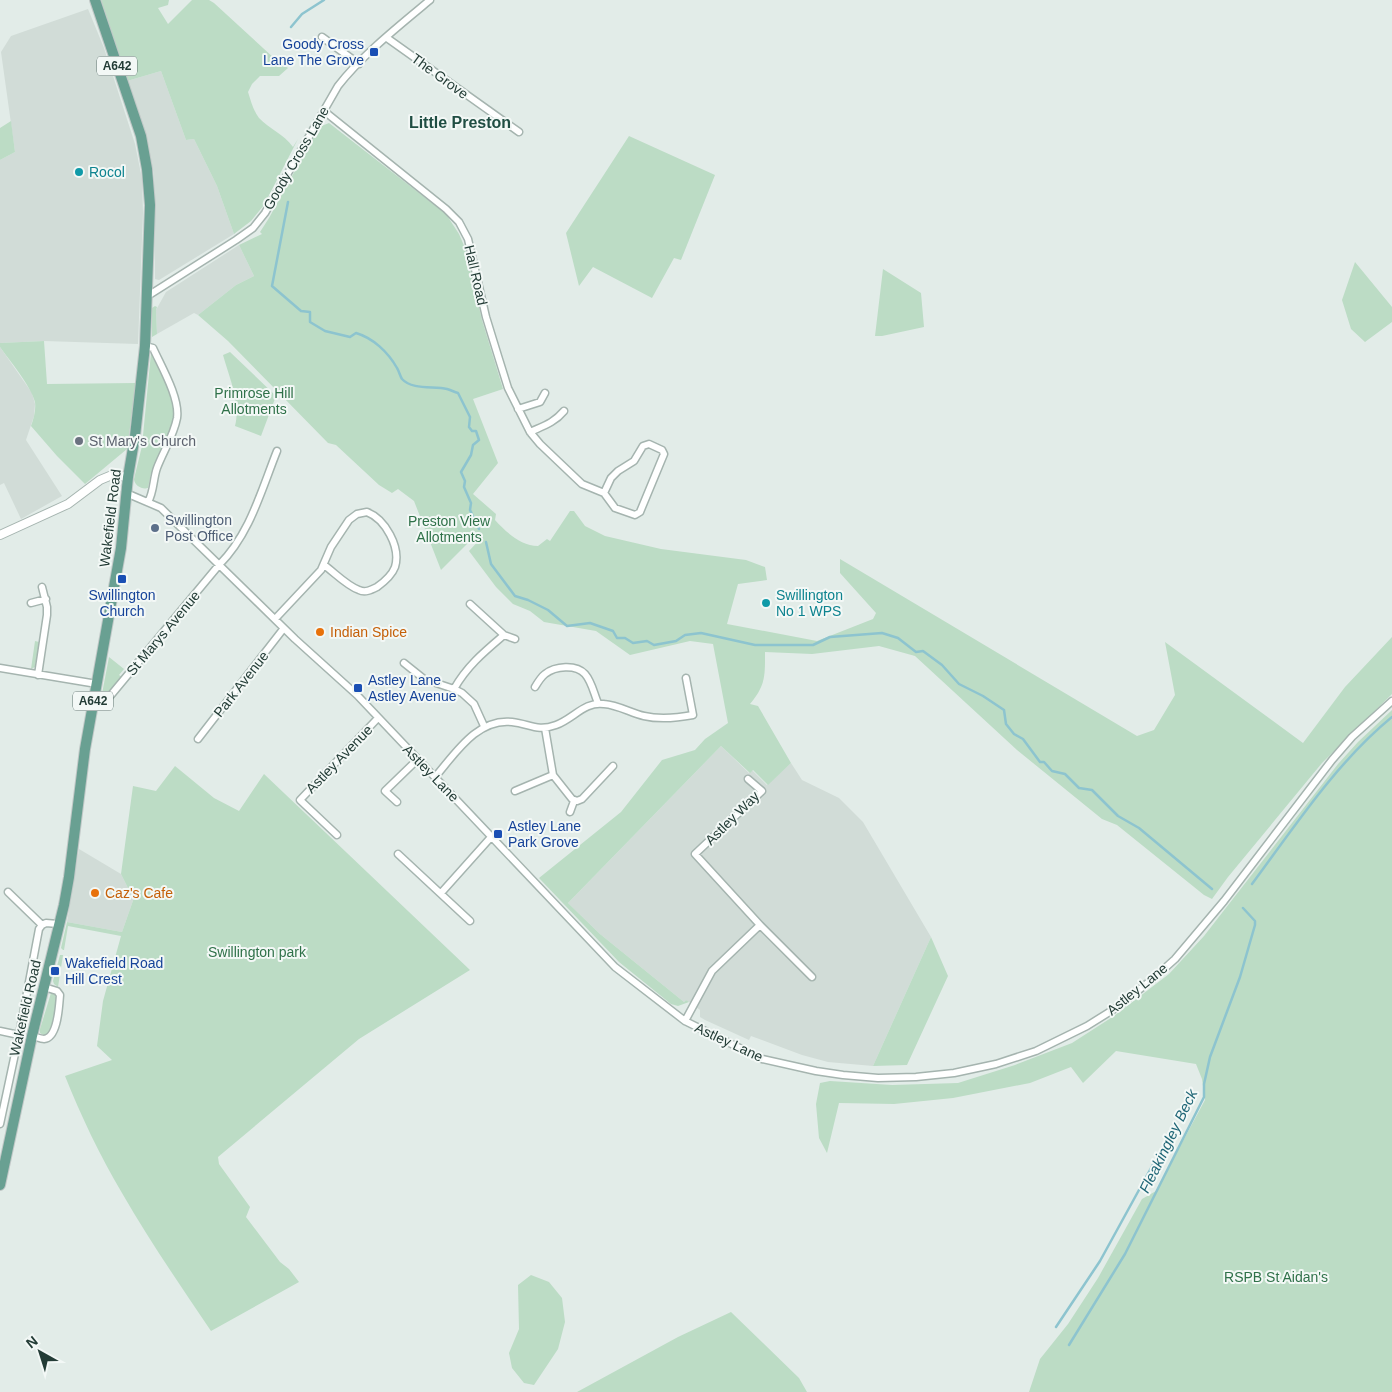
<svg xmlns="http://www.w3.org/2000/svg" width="1392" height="1392" viewBox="0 0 1392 1392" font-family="Helvetica,sans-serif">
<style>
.built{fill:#d1dcd7}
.green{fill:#bcdcc5}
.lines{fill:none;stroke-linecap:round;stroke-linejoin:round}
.stream{stroke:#8dc4cf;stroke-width:2.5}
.minor-casing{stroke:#a5b4af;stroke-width:9}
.tertiary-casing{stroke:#a5b4af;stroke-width:10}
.primary-casing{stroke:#c1c8c7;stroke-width:12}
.minor{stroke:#fff;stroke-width:6}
.tertiary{stroke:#fff;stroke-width:8}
.primary{stroke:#69a092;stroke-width:10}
.transit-dot{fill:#1a4fb4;stroke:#f3f8f6;stroke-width:2}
.culture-dot{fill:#0f9aa8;stroke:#f3f8f6;stroke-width:2}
.worship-dot{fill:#6b7280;stroke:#f3f8f6;stroke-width:2}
.service-dot{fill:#5c6f8a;stroke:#f3f8f6;stroke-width:2}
.food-dot{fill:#e8710a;stroke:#f3f8f6;stroke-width:2}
.labels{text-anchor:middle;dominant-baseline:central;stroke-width:4;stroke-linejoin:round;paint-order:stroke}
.shield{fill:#f3f8f6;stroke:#617470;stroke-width:1}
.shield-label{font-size:12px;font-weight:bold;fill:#233c36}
.transit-label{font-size:14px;fill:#164399;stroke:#f3f8f6;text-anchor:start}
.street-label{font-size:14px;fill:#233c36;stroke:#f3f8f6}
.culture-label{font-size:14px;fill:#0d838f;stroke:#f3f8f6;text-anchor:start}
.park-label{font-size:14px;fill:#2f7149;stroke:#f3f8f6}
.worship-label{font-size:14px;fill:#5b616d;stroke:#f3f8f6;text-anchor:start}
.service-label{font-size:14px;fill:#4e5e75;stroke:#f3f8f6;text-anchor:start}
.food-label{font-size:14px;fill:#c56008;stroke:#f3f8f6;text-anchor:start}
.water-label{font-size:15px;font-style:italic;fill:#1f6676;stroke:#f3f8f6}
.quarter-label{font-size:16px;font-weight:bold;fill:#204e43;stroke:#f3f8f6}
</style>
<rect width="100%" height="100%" fill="#e2ece8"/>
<path class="built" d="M88,9L104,48L135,144L142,179L143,213L138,344L44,341L0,343V160L15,152L1,52L11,36Z
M161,71L186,140L194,139L217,186L234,234L159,280L155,279L154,174L148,147L127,81Z
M239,245L254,276L236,285L198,315L194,313L157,334L156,310L166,292Z
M0,347L32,393L35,404L34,416L26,440L62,496L21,519L4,483L0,485Z
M721,746L749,773L752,770L767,785L791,763L802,780L839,798L863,822L931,937L873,1066L828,1062L802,1055L751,1036L749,1040L705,1020L700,1017V1010L686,1000L684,1002L600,934L568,903Z
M79,849L121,874L128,888L136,892L122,932L67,922Z"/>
<path class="green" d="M101,0H169L168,5L158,8L168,24L192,0H209L214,3L275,59L288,68L279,76H260L252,84L248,92C251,101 253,110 259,118C269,129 284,134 293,147L298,139L264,205L251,221L234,234L217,186L194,139L186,140L161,71L127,81Z
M11,121L15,152L0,160V128Z
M329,123L446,214L459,234L465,248L482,320L503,389L473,399L498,463L473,494L496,514L495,520C506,532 521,546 538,546L547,539L550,541L570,511H574L585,526L605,536L661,549L746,560L765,567L767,580L738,584L727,624L817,641L873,619L876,613L840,573V559L1137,736L1154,730L1175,695L1165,642L1303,743L1345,687L1392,637V694L1322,763L1228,877L1212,899L1204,895L1117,825L1102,819L1017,750L915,656L879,646L812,654L765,652C765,675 766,685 750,704L758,706L791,763L768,785L753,770L750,773L721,746L568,903L600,934L684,1002L686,1000L689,1002L678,1006L671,1004L619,962L539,878L621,812L662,760L695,750L705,739L728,723L713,644L690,641L630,655L596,631L544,622L530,611L513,604L496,587L469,551L482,537L478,533L441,570L414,501L398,489L392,493L379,485L336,445L328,443L228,341L198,315L236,285L254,276L239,245L262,234L260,232L269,218L319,127Z
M629,136L715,175L681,260L674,258L652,298L593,267L579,286L566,233Z
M1355,262L1392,307V322L1365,342L1351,329L1342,300Z
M883,269L921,293L924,327L882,336H875Z
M155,306L157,307L156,310L157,334L152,337V308Z
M44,341L47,384L136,383L127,449L85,484L57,456L31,426C34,418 36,410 35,402C31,386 10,361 0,347V343Z
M230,352L276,396L261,436L235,426C241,403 229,377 223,355Z
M151,353L169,391L174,411L173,421L153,473H151L148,488C142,490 134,485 134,479L142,446Z
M35,641L39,642L35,667L31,669Z
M109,657L124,669L119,675L122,677L103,699H101Z
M1392,710V1392H1029L1040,1359L1068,1324L1098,1278L1142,1199L1156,1191L1205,1100L1202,1079L1196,1064L1116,1051L1083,1083L1071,1067L1030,1083L953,1098L894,1104L839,1103L827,1153L819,1138L816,1104L820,1083L830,1081L892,1085L958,1083L1015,1065L1072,1043L1114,1016L1169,974L1204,936L1338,764L1358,742Z
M175,766L214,798L239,811L264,774L470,970L359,1039L218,1157L219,1164L250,1207L246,1217L280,1262L289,1269L299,1282L211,1331C180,1285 149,1240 122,1193C100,1156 81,1116 65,1076L112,1060L97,1046L103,1001L121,936L68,926L64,950H63L61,948L67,922L122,932L136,892L128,888L121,874L133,786L156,791Z
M931,937L948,976L907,1065L873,1066Z
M60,955H63L58,987L54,984L53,981Z
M51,993H54L57,997L51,1032L45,1036L40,1033V1029Z
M531,1275L549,1282L562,1298L565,1322L558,1349L534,1385L524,1383L512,1368L509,1353L519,1329L518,1285Z
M731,1312L799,1378L807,1392H577L678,1337Z"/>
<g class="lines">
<path class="stream" d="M291,27L302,14L324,0
M288,202L272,286L301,311L310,312V322L325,331L350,337L356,333C373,338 388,352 397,368C399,371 400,376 402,379C412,390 433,386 447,389C451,390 454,392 458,393L470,417L469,427L472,431H476L479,440L473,445L471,455L461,472L465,481L464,487L471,503L470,510L479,529
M486,542L491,564L515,596L528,600L548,610L567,626L590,623L613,631L617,638H625L633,643L647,641L654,645L676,641L685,635L701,633L755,645H813L830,637L882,633L898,638L916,652L923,651L942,665L959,684L983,696L1004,710L1006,724L1014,734L1023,739L1040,762H1044L1052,771L1065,774L1079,788L1092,790L1118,816L1139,828L1212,889
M1252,884C1295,826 1336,763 1392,717
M1056,1327L1100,1261L1162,1148
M1069,1345L1125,1254L1204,1097V1084L1210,1057L1240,977L1255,925V921L1243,908"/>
<g class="minor-casing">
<path id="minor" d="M322,37L359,64
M387,38L519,132
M324,111L446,209L459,222L468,239L486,317L498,356L508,388L530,432L540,444L582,484L604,493L615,508L635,515L640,512L664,454L662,450L649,444L643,446L634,461L618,471L611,478L604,493
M146,297L236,240L253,228L265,213L338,86C362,55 400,25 430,0
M145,346L153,348C161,366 180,398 177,418C174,435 163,452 157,468C153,479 154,492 148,502
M518,409L540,402L545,393
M530,432C543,426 554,423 564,411
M126,493L161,508L295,639L357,695L615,967L685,1021L762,1059L816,1071L843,1075L878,1078L916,1077L954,1073L996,1064L1036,1051L1087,1026L1119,1006L1155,977L1175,959L1224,901L1332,760L1352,737L1392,701
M31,603L46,599
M275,619L321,570L331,547L349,520L357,514L367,512C385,519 401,547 395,567C392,575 384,582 377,587C371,590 365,593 359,590C347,586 335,573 324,565
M504,635L515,639
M404,663L424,679L454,689L462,693L474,704L484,726
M0,668L97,684
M38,675L47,615V607L42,587
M535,687C538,682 541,677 545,674C555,666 576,664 585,674C592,682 594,694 598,703
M454,689C467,666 484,652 504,635L470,604
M106,701L219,565C250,534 261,491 277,451
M545,728L553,775L572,799L577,801L582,799L613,766
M198,739L284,628
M435,777C455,754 477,718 512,722C530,724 537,732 556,725C573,719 585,701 604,704C618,705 631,713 644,716C661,720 677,718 693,715L686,678
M515,791L553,775
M397,802L385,791L418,759
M570,812L574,801
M337,835L300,800L378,718
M398,854L470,921
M8,892L42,925L46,923L58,924
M441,893L492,836
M760,925L812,977
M685,1021L712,971L760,925L695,854L762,791L748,779
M0,1031L19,1035
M32,1036C36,1037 41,1039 44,1039C58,1038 59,1006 60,995L57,991L44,987
M0,1124L19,1035L39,929L42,925"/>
</g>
<g class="tertiary-casing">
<path id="tertiary" d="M0,535L68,504L100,480L112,475L128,477"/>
</g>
<g class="primary-casing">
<path id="primary" d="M0,1185L32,1036L64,905L69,877L85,749L121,548L128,477L135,436L145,346L150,205L147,169L141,136L95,0"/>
</g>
<use href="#minor" class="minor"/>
<use href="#tertiary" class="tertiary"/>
<use href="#primary" class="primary"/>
</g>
<g class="transit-dot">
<rect x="369" y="47" width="10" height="10" rx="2.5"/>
<rect x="117" y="574" width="10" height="10" rx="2.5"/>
<rect x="353" y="683" width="10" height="10" rx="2.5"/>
<rect x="493" y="829" width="10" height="10" rx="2.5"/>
<rect x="50" y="966" width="10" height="10" rx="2.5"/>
</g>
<g class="culture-dot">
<circle cx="79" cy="172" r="5"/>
<circle cx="766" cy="603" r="5"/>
</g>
<circle class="worship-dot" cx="79" cy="441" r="5"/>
<circle class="service-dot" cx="155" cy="528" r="5"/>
<g class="food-dot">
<circle cx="320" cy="632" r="5"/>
<circle cx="95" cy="893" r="5"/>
</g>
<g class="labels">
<g class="shield">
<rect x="97" y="56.5" width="40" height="19" rx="4"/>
<rect x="73" y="691.5" width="40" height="19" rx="4"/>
</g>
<g class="shield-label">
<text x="117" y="66">A642</text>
<text x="93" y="701">A642</text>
</g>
<g class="transit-label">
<text x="364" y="44" text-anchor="end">Goody Cross<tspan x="364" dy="16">Lane The Grove</tspan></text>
<text x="122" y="595" text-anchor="middle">Swillington<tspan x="122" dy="16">Church</tspan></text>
<text x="368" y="680">Astley Lane<tspan x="368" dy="16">Astley Avenue</tspan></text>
<text x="508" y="826">Astley Lane<tspan x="508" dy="16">Park Grove</tspan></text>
<text x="65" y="963">Wakefield Road<tspan x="65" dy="16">Hill Crest</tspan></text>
</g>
<g class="street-label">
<text transform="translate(440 76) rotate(36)">The Grove</text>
<text transform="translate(296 158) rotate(-60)">Goody Cross Lane</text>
<text transform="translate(476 275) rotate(77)">Hall Road</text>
<text transform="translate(110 518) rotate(-83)">Wakefield Road</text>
<text transform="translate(163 633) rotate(-50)">St Marys Avenue</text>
<text transform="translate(241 684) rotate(-52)">Park Avenue</text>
<text transform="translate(339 759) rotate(-46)">Astley Avenue</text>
<text transform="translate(431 773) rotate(46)">Astley Lane</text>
<text transform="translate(732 818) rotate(-45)">Astley Way</text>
<text transform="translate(1137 989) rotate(-39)">Astley Lane</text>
<text transform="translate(25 1008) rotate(-77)">Wakefield Road</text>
<text transform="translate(729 1042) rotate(25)">Astley Lane</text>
</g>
<g class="culture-label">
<text x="89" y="172">Rocol</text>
<text x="776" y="595">Swillington<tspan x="776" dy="16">No 1 WPS</tspan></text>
</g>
<g class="park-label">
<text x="254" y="393">Primrose Hill<tspan x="254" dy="16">Allotments</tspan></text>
<text x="449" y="521">Preston View<tspan x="449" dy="16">Allotments</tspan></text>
<text x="257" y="952">Swillington park</text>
<text x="1276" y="1277">RSPB St Aidan's</text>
</g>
<g class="worship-label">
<text x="89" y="441">St Mary's Church</text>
</g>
<g class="service-label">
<text x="165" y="520">Swillington<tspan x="165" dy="16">Post Office</tspan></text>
</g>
<g class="food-label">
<text x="330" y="632">Indian Spice</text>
<text x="105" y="893">Caz's Cafe</text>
</g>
<g class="water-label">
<text transform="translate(1168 1141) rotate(-64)">Fleakingley Beck</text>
</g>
<g class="quarter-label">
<text x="460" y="122">Little Preston</text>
</g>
</g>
<g transform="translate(40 1352) rotate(321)" stroke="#f3f8f6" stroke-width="4" paint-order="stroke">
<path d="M0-4L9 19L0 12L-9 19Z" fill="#233c36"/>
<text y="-8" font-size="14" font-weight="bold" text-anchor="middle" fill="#233c36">N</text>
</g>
</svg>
